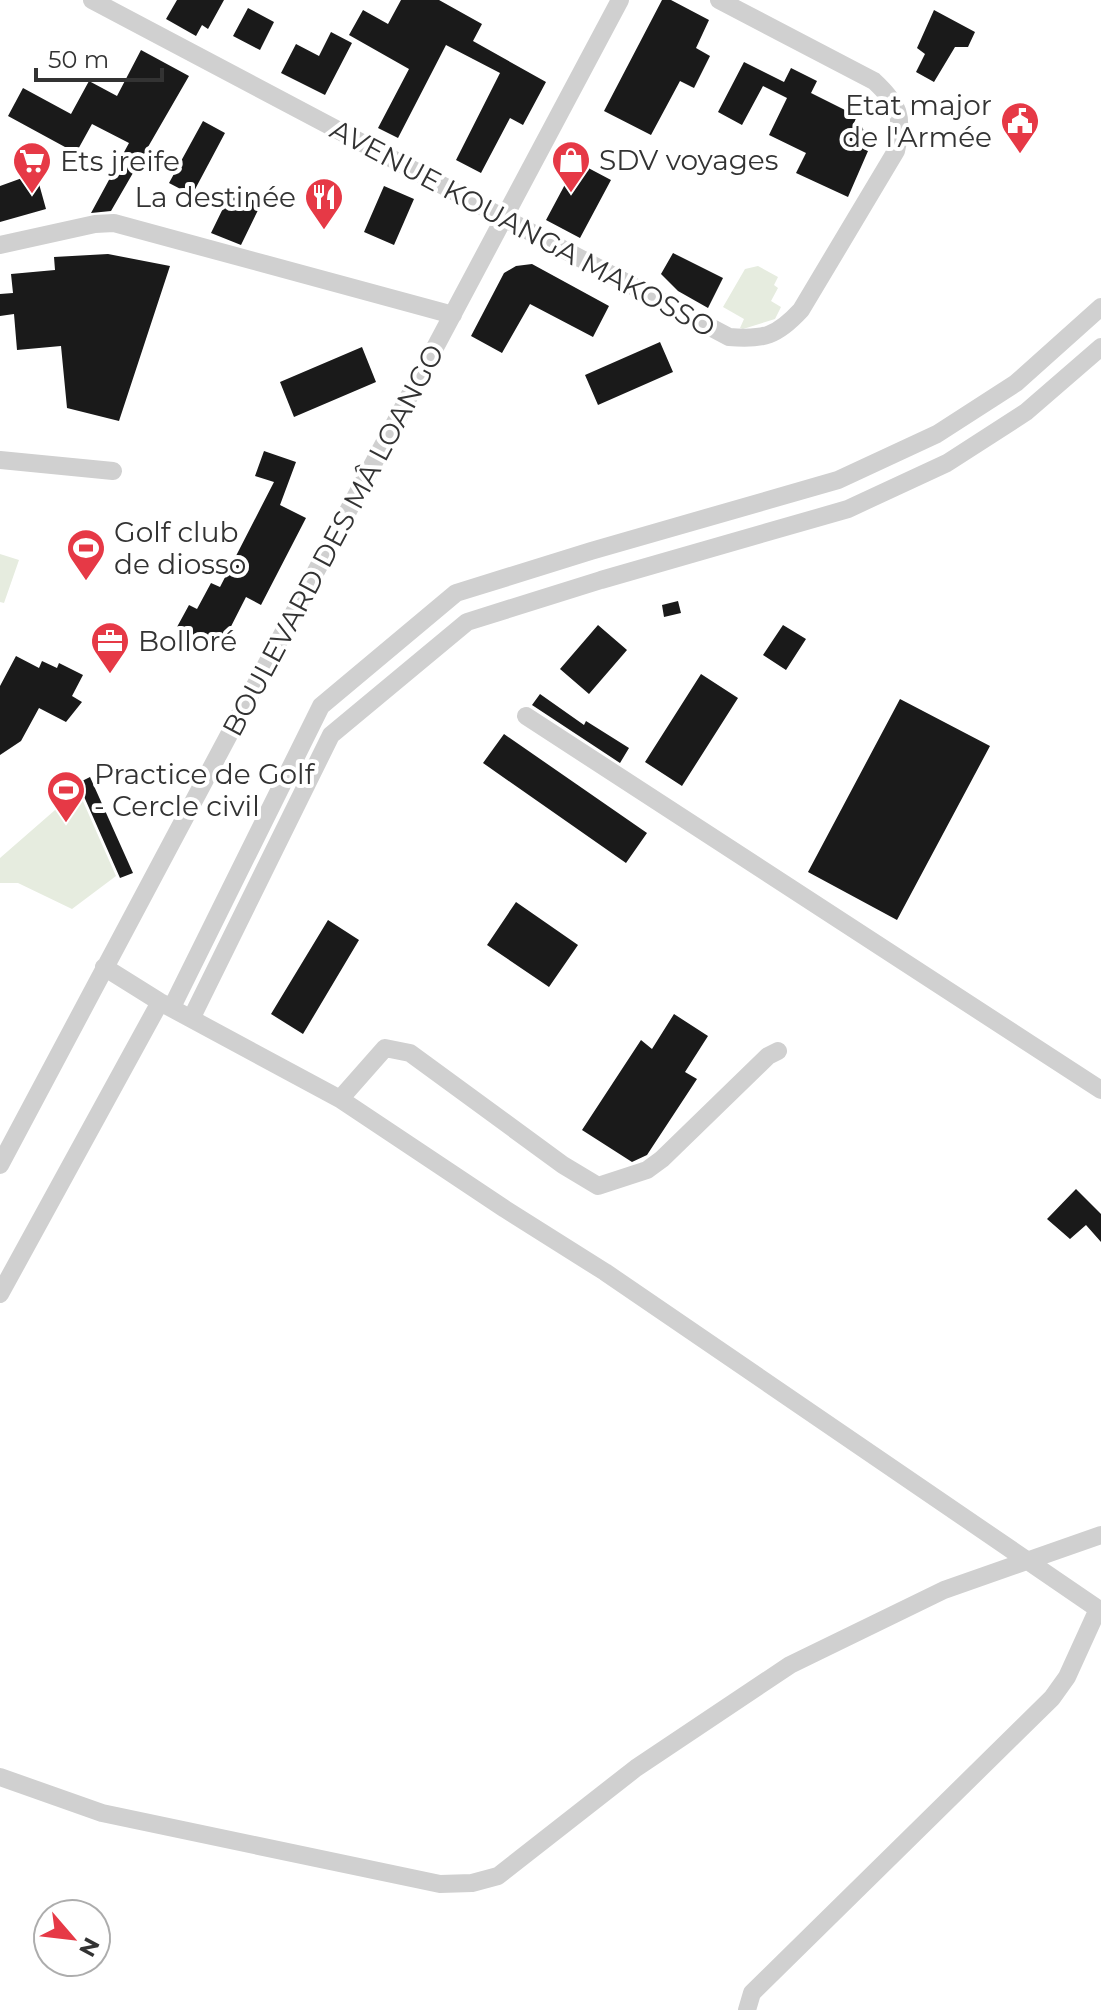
<svg xmlns="http://www.w3.org/2000/svg" width="1101" height="2010" viewBox="0 0 1101 2010" font-family="Montserrat,sans-serif">
<style>
.green{fill:#e6ecdf}
.building{fill:#1a1a1a}
.lines{fill:none;stroke-linecap:round;stroke-linejoin:round}
.minor{stroke:#d0d0d0;stroke-width:18}
.labels{text-anchor:middle;dominant-baseline:central;stroke-width:8;stroke-linejoin:round;paint-order:stroke}
.poi-label{font-size:28px;fill:#333;stroke:#fff;text-anchor:start}
.street-label{font-size:28px;fill:#333;stroke:#fff}
</style>
<rect width="100%" height="100%" fill="#fff"/>
<path class="green" d="M758,266L778,277L774,285L778,288L771,301L781,307L775,319L743,329L740,328L744,319L723,307L745,269Z
M0,554L19,560L4,603L0,602Z
M78,790L116,876L72,909L18,883H0V858Z"/>
<path class="building" d="M177,0H224L208,29L202,25L196,36L166,19Z
M401,0H439L482,24L473,41L546,82L523,125L510,118L481,173L456,160L500,73L446,45L398,138L378,128L409,69L349,35L363,10L388,24Z
M662,0H671L709,20L696,48L710,56L694,88L680,81L651,135L604,111Z
M248,8L274,22L260,50L233,36Z
M934,10L975,32L968,47H955L934,82L916,72L925,54L917,48Z
M331,32L352,43L325,95L281,73L296,44L319,56Z
M141,50L189,76L111,211L91,213L129,143L92,124L76,153L8,116L23,88L71,114L89,81L117,96Z
M744,62L784,82L791,68L817,81L811,93L857,116L854,123L862,127L867,137L861,147L868,151L848,197L796,173L806,153L769,135L787,98L763,86L742,125L718,112Z
M203,121L225,133L192,195L169,183Z
M577,162L611,180L580,238L546,220Z
M36,173L46,209L0,222V186Z
M384,186L414,199L394,245L364,232Z
M232,190L261,204L241,245L211,233Z
M673,253L723,278L708,308L678,291L661,274Z
M108,254L170,266L119,421L67,408L61,346L17,350L14,314L0,316V294L13,293L11,274L55,270L54,257Z
M532,264L609,306L593,337L530,304L502,353L471,336L504,273L516,266Z
M660,342L673,372L598,405L585,375Z
M362,347L376,382L294,417L280,382Z
M264,451L296,462L280,505L306,518L261,605L246,597L220,648L177,627L189,605L197,609L211,583L220,587L274,482L255,476Z
M678,601L681,613L664,617L662,605Z
M598,625L627,650L589,694L560,669Z
M783,625L806,639L786,670L763,655Z
M16,656L39,668L42,661L57,668L59,663L83,675L72,696L82,702L66,722L39,708L21,741L0,755V686Z
M701,674L738,698L682,786L645,762Z
M540,694L584,725L586,721L629,748L620,763L532,705Z
M900,699L990,746L897,920L808,872Z
M504,734L647,833L626,863L483,763Z
M90,777L133,873L120,878L78,783Z
M516,902L578,945L549,987L487,945Z
M328,920L359,940L303,1034L271,1014Z
M674,1014L708,1036L685,1072L697,1079L647,1155L632,1162L582,1130L641,1040L652,1049Z
M1076,1189L1101,1214V1242L1086,1225L1070,1239L1047,1219Z"/>
<g class="lines">
<path class="minor" d="M92,0L729,337C764,340 777,336 801,310L896,151C904,117 899,104 874,81L719,0
M0,245L95,224L114,223L453,315
M0,460L113,471
M526,716L1101,1090
M104,967L160,1002L340,1099L505,1209L605,1272L1101,1611
M172,1007L321,706L456,593L591,551L838,480L937,434L1016,383L1101,307
M192,1017L331,735L467,622L601,580L848,509L947,463L1026,412L1101,347
M340,1099L385,1048L410,1053L563,1165L598,1186L647,1170L662,1159L768,1056L778,1051
M0,1165L620,0
M0,1294L160,1002
M0,1777L102,1813L440,1884L472,1883L498,1876L636,1768L790,1665L944,1590L1101,1535
M747,2010L752,1993L1052,1698L1067,1677L1098,1609"/>
</g>
<defs>
<g id="civic-pin" transform="scale(2)"><path d="M0 17L-7.5 6A9.5 9.5 0 1 1 7.5 6Z" fill="#e63946" stroke="#fff"/><path d="M-.6-6.5H3V-4.5H.6V-3L4-1V1h2V6H-6V1h2V-1L-.6-3ZM-1.2 2.5V6h2.4V2.5Z" fill="#fff"/></g>
<g id="shop-pin" transform="scale(2)"><path d="M0 17L-7.5 6A9.5 9.5 0 1 1 7.5 6Z" fill="#e63946" stroke="#fff"/><path d="M-5-2.5h2.3a2.7 3.5 0 0 1 5.4 0H5L5.5 6h-11ZM-1.5-2.5h3a1.5 2.3 0 0 0-3 0Z" fill="#fff"/></g>
<g id="supermarket-pin" transform="scale(2)"><path d="M0 17L-7.5 6A9.5 9.5 0 1 1 7.5 6Z" fill="#e63946" stroke="#fff"/><path d="M-6-5.5h2.5l.6 2H6L4.5 2H-2.5L-4.4-4H-6ZM-1.5 3.2a1.3 1.3 0 1 0 .1 0ZM3 3.2a1.3 1.3 0 1 0 .1 0Z" fill="#fff"/></g>
<g id="restaurant-pin" transform="scale(2)"><path d="M0 17L-7.5 6A9.5 9.5 0 1 1 7.5 6Z" fill="#e63946" stroke="#fff"/><path d="M-5-6h1v4h1v-4h1v4h1v-4h1v5L-1.5 .5V6h-2V.5L-5-1ZM5-6V6H3V1.5H1.5Q1.5-4 5-6Z" fill="#fff"/></g>
<g id="stadium-pin" transform="scale(2)"><path d="M0 17L-7.5 6A9.5 9.5 0 1 1 7.5 6Z" fill="#e63946" stroke="#fff"/><path d="M0-5a6.5 5 0 1 0 0 10a6.5 5 0 1 0 0-10ZM-3.5-1.8h7v3.6h-7Z" fill="#fff"/></g>
<g id="office-pin" transform="scale(2)"><path d="M0 17L-7.5 6A9.5 9.5 0 1 1 7.5 6Z" fill="#e63946" stroke="#fff"/><path d="M-6-3h4V-5.5h4V-3h4V5H-6ZM-1-4.5V-3h2v-1.5ZM-6 0V1H6V0Z" fill="#fff"/></g>
</defs>
<g fill-rule="evenodd">
<use href="#civic-pin" x="1020" y="121"/>
<use href="#shop-pin" x="571" y="160"/>
<use href="#supermarket-pin" x="32" y="161"/>
<use href="#restaurant-pin" x="324" y="197"/>
<use href="#stadium-pin" x="86" y="548"/>
<use href="#office-pin" x="110" y="641"/>
<use href="#stadium-pin" x="66" y="790"/>
</g>
<g class="labels">
<g class="poi-label">
<text x="992" y="105" text-anchor="end">Etat major<tspan x="992" dy="32">de l'Armée</tspan></text>
<text x="599" y="160">SDV voyages</text>
<text x="60" y="161">Ets jreife</text>
<text x="296" y="197" text-anchor="end">La destinée</text>
<text x="114" y="532">Golf club<tspan x="114" dy="32">de diosso</tspan></text>
<text x="138" y="641">Bolloré</text>
<text x="94" y="774">Practice de Golf<tspan x="94" dy="32">- Cercle civil</tspan></text>
</g>
<g class="street-label">
<text transform="translate(523 228) rotate(28)">AVENUE KOUANGA MAKOSSO</text>
<text transform="translate(333 540) rotate(-62)">BOULEVARD DES MÂ LOANGO</text>
</g>
</g>
<g transform="translate(72 1938) rotate(118)"><circle r="38" fill="#ffffff" stroke="#adadad" stroke-width="2"/>
<path d="M0-6L14 30L0 20L-14 30Z" fill="#e63946"/>
<text y="-12" font-size="22" font-weight="bold" text-anchor="middle" fill="#333333">N</text>
</g>
<path d="M36 68v12h126v-12" fill="none" stroke="#333333" stroke-width="4"/>
<text x="48" y="68" font-size="24" fill="#333333" stroke="#ffffff" stroke-width="6" paint-order="stroke">50 m</text>
</svg>
